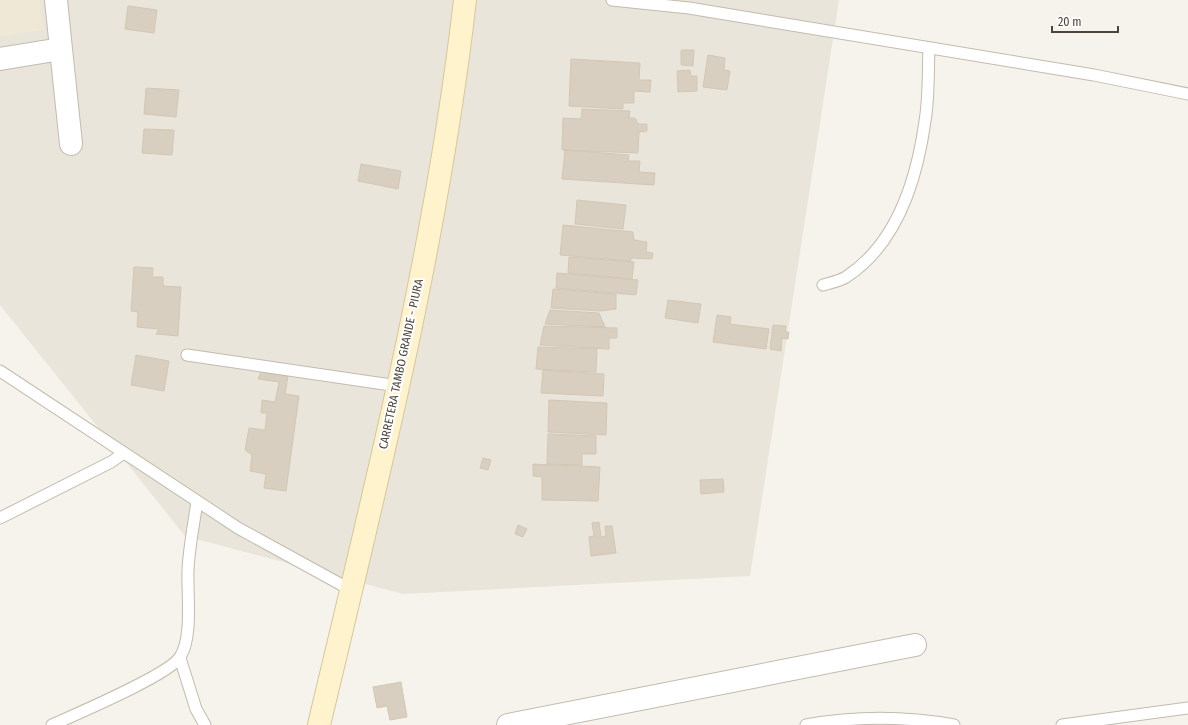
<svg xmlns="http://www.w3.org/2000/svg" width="1188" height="725" viewBox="0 0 1188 725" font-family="'Fira Sans Condensed',sans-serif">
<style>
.residential{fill:#eae5da}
.education{fill:#efe8d6}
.building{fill:#d8cfc1;stroke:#d3c7b4}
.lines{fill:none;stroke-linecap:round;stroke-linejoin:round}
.service-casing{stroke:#c2bbae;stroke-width:13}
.minor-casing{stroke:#c2bbae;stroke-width:24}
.secondary-casing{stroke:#d6c79b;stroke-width:24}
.service{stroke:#fff;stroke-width:11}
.minor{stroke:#fff;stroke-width:22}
.secondary{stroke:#fff3cd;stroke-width:22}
.labels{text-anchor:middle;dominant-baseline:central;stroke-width:4;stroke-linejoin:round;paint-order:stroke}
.street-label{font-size:12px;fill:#4b4439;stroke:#fff}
</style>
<rect width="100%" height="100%" fill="#f6f3ec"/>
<path class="residential" d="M0,0H839L750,576L403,594L185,536L0,305Z"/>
<path class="education" d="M0,0H40L44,30L0,36Z"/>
<path class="building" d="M128,6L157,10L154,33L125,29Z
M681,50H694L693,66L681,65Z
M708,55L725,58L724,70L730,71L727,90L703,87Z
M571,59L640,63L639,80H651L650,92L634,91V103H623V109L569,106Z
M690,70L691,76H697V91L678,92L677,71Z
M146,88L179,90L176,117L144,114Z
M582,109L630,111L629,118H635L638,124H647V131L639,132L638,153L562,150L563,118L581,119Z
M144,129L174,130L172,155L142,153Z
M565,150L629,155L628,161H640L639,172L655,173L654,185L562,179Z
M361,164L401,171L398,189L358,181Z
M577,200L626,205L623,229L575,224Z
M563,225L633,232L634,240L647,242L646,252L653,253L652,259L631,258V261L560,255Z
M569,257L634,262L632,279L568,273Z
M134,267L153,268L152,277H163V286L181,287L178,336L156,334L159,329L137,327L138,312L131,311Z
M557,273L638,280L636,295L556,288Z
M553,289L616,294V309L600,311L551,308Z
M668,300L701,304L698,323L665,318Z
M550,310L599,313L605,327L545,324Z
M717,315L731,317L730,324L769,329L766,349L713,342Z
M773,325L786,326L785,332H789L788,339L782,338L781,351L770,349Z
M544,326L617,328V338H609V349L540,345Z
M538,347L597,349L596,372L536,369Z
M136,355L169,361L164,391L131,385Z
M543,370L604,374L603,396L541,393Z
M261,372L288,376L285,394L299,396L286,491L264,488L266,474L250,471L252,455L245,450L249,428L265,430L267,413H261L262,400L275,402L279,382L258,379Z
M549,400L607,403L606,435L548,432Z
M548,434L596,436V454H582V465L547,464Z
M483,458L491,460L488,470L480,468Z
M533,464L600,467L598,501L542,500V477L533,476Z
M723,479L724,492L701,494L700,480Z
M599,522L601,537L606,536L605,526H612L616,553L591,556L589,537L594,536L592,523Z
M518,525L527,529L523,537L515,534Z
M401,682L407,717L390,720L387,706L377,708L373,687Z"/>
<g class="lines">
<g class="service-casing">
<path id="service" d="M612,0L689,8L1094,75L1188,94
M823,285C830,283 840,281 846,277C897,244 917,179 925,121C929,98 928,72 929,48
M187,355L398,386
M0,371L238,528L351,590
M0,518L111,462L124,453
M180,658L196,709L205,725
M52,725C76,714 169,675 180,657C193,638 187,593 188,570C189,547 194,524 197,501
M806,725C856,716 904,716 954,725
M1062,725L1188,708"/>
</g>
<g class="minor-casing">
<path id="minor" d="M61,49L71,144
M0,59L61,49L56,0
M508,725L915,645"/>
</g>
<g class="secondary-casing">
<path id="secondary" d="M319,725C376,485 437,245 465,0"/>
</g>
<use href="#service" class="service"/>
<use href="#minor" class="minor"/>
<use href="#secondary" class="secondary"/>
</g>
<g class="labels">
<g class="street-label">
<text transform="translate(401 364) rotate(-78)">CARRETERA TAMBO GRANDE - PIURA</text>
</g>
</g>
<path d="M1052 26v6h66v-6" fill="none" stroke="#4b4439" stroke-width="2"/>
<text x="1058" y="26" font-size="12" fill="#4b4439" stroke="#ffffff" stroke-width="3" paint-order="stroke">20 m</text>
</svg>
